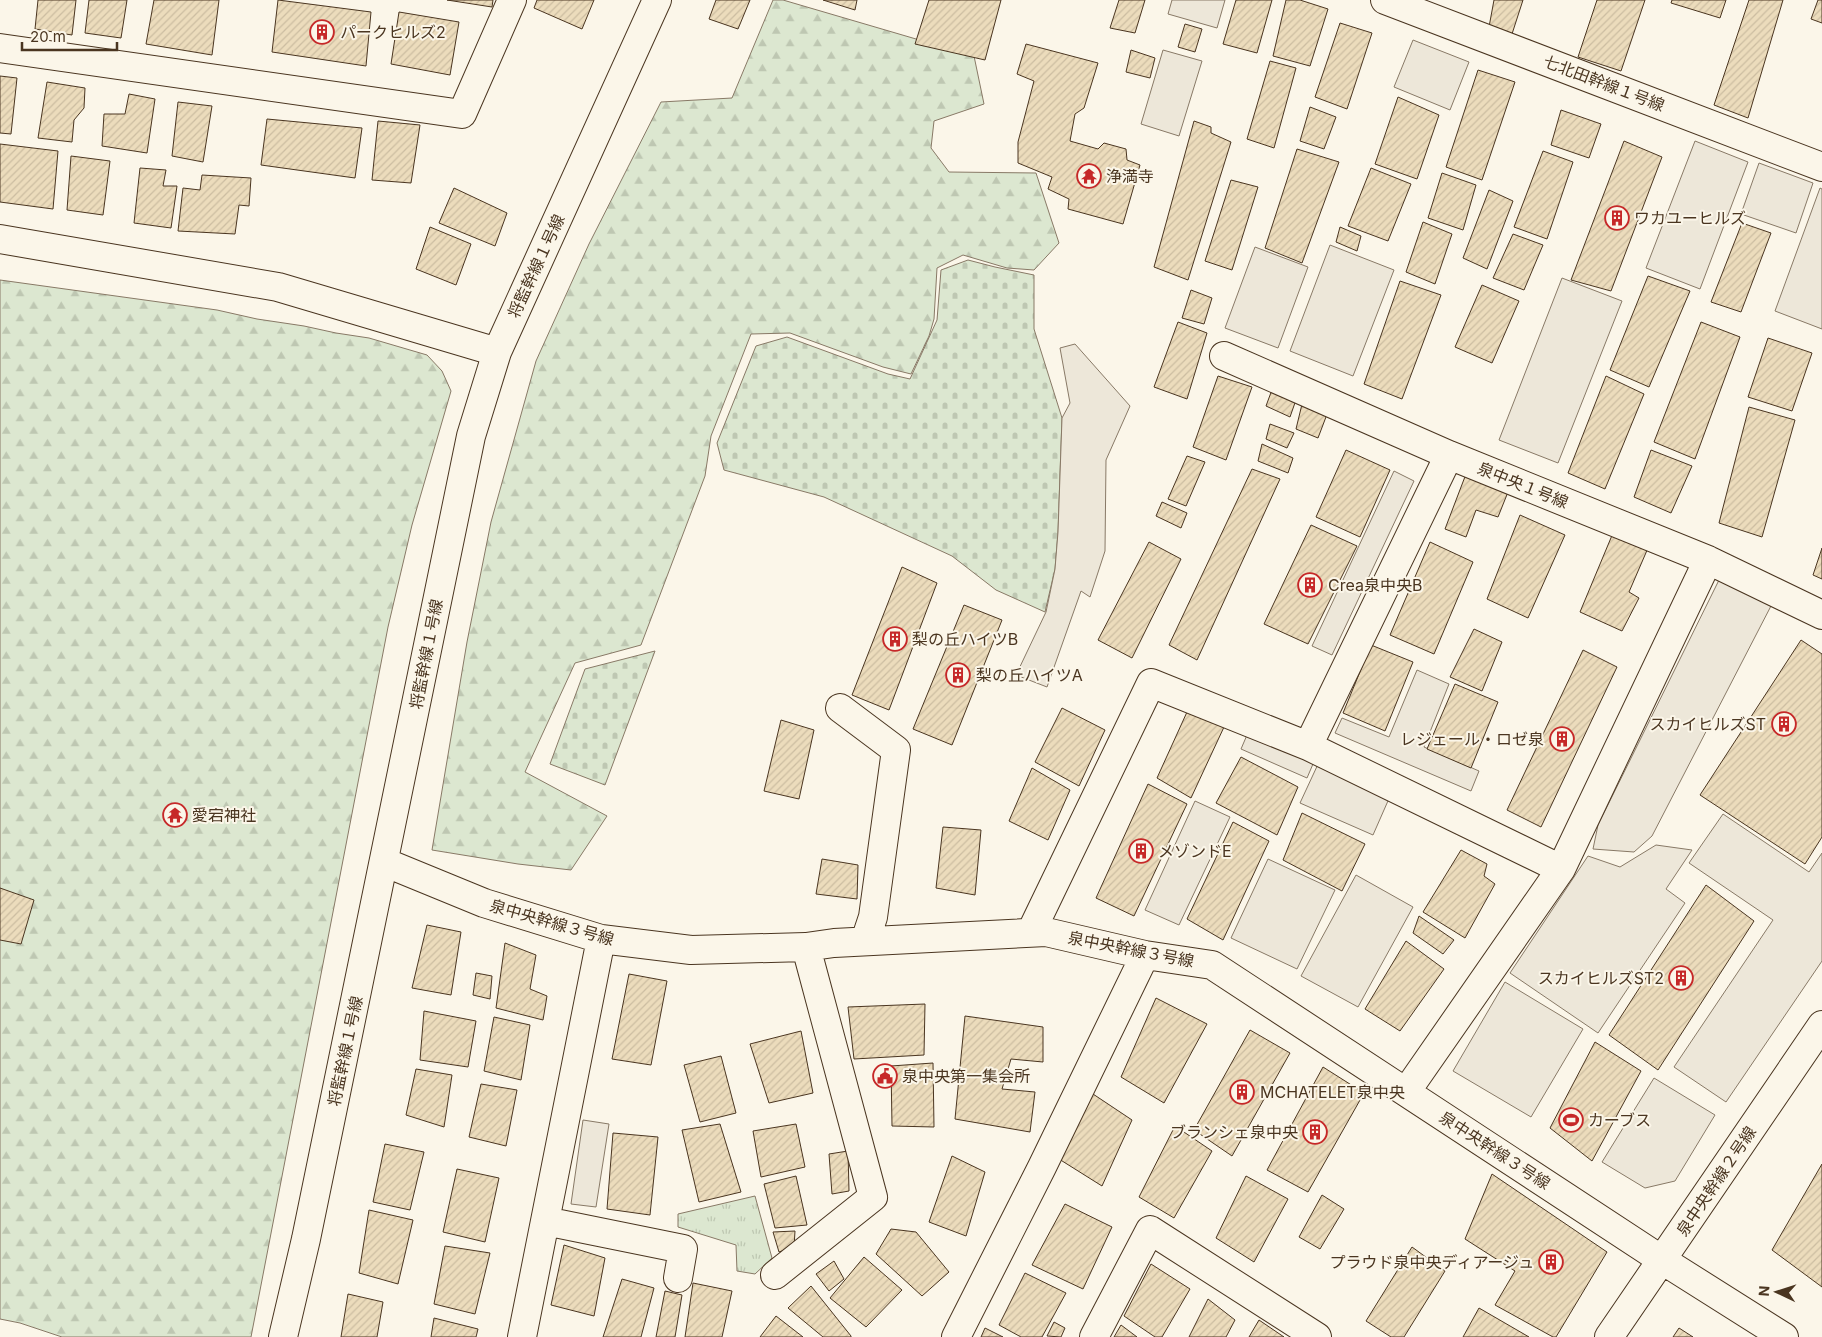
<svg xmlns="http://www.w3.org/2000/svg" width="1822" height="1337" viewBox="0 0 1822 1337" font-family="Inter,'Noto Sans JP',sans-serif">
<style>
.forest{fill:url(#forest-firs);stroke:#887966}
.cemetery{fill:url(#cemetery-stones);stroke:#887966}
.park{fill:url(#park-tufts);stroke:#887966}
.parking{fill:#ede7d9;stroke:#887966}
.building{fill:url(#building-hatch);stroke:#4a3520}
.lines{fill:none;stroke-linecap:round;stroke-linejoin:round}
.minor-casing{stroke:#4a3520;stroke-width:30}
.minor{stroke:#fbf6e9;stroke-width:28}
.labels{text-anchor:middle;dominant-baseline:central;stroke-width:4;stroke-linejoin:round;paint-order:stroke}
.poi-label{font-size:16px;fill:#4a3520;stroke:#fbf6e9;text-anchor:start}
.street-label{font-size:16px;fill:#4a3520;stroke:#fbf6e9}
</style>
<defs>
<pattern id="forest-firs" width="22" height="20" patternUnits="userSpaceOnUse" patternTransform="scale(1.25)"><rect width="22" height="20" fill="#dce7d0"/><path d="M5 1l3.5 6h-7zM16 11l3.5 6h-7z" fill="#bec7b2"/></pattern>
<pattern id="cemetery-stones" width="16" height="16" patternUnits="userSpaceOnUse" patternTransform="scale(1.25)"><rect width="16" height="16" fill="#dce7d0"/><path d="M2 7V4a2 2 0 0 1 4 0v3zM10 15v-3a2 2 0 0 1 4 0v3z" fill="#bec7b2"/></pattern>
<pattern id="park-tufts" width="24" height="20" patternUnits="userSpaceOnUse" patternTransform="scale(1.25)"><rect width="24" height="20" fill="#dce7d0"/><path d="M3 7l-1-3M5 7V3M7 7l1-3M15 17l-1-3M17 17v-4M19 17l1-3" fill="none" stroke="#bec7b2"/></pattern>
<pattern id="building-hatch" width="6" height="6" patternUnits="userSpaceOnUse" patternTransform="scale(1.25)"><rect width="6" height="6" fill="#ecdcbc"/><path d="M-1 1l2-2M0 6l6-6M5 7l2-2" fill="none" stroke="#ccbda1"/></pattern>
</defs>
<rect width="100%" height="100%" fill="#fbf6e9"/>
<path class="forest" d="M773,0H783L974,56L984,104L934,121L931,148L949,172L1036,173L1059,243L1034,270L1007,268L963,255L937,268L934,319L929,336L911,374L883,367L790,333L751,334L711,436L705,476L641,645L575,663L525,772L607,816L571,870L518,864L432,850L467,642L491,522L536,361L589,244L661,102L732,98Z
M0,280L217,310L257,319L304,326L336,333L369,338L427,355L442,371L451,391L412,525L388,627L251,1337H62L20,1323L0,1319Z"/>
<path class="cemetery" d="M968,260L995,267L1034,275V329L1062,418L1058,532L1055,569L1045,612L996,590L952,556L824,497L724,470L717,443L756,346L787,337L888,374L910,379L937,320L941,270Z
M655,651L605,785L550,764L585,669Z"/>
<path class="park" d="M755,1196L772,1258L755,1274L737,1271L736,1245L678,1227V1214Z"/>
<path class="parking" d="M1172,0H1225L1217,28L1168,14Z
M1413,40L1469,62L1450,110L1394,87Z
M1163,50L1202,61L1179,136L1141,124Z
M1695,141L1748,162L1700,289L1646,268Z
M1759,163L1813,183L1796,233L1741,214Z
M1820,188L1822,189V329L1775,311Z
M1330,245L1394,270L1353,376L1290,351Z
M1255,247L1308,267L1278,348L1225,328Z
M1562,278L1622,301L1558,463L1499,440Z
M1075,344L1130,406L1106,460L1105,551L1090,597L1081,591L1047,687L1016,675L1046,612L1055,569L1058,532L1062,418L1070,403L1060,348Z
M1394,471L1414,481L1332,655L1312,646Z
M1719,580L1772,604L1652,836L1634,852L1593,849L1598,825Z
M1417,670L1449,684L1424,747L1479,771L1471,791L1335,733L1342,718L1389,737Z
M1250,728L1316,757L1307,778L1241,749Z
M1319,762L1391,794L1373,835L1300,803Z
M1195,801L1230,817L1179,925L1145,910Z
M1723,814L1809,872L1822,853V961L1726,1102L1674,1067L1773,920L1689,863Z
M1656,845L1692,850L1666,889L1685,903L1598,1033L1510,973L1588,856L1620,867Z
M1268,859L1335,890L1297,969L1231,938Z
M1356,875L1413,907L1358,1007L1301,976Z
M1505,982L1583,1029L1531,1117L1453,1071Z
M1654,1078L1715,1115L1675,1181L1645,1188L1602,1162Z
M583,1120L609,1124L596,1207L571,1204Z"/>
<path class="building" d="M38,0H76L72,35L35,29Z
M89,0H127L121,38L85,33Z
M154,0H219L212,55L146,44Z
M278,0L371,12L366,66L272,52Z
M447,0H493L492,7Z
M537,0H594L582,29L534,8Z
M716,0H750L738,29L709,19Z
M823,0H857L855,10Z
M929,0H1001L985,60L915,44Z
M1119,0H1145L1135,33L1110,28Z
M1236,0H1272L1257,53L1223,44Z
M1286,0H1300L1328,9L1310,66L1273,56Z
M1494,0H1523L1512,34L1489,27Z
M1597,0H1645L1621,71L1578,57Z
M1672,0H1726L1720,18L1671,3Z
M1749,0H1783L1748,118L1714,105Z
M1818,0H1822V23L1811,19Z
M399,12L459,22L450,75L391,64Z
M1340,23L1372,33L1347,109L1315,97Z
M1185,24L1202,29L1195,52L1178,47Z
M1026,44L1098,63L1084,108L1075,114L1070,141L1098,149L1104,143L1126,149L1127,160L1140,165L1123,224L1068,209L1069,199L1048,189L1052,177L1018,163V142L1034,81L1017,74Z
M1131,50L1155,58L1150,78L1126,72Z
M1270,61L1296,68L1274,148L1247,139Z
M1478,70L1515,82L1482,180L1446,167Z
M0,76L17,78L11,134L0,133Z
M47,82L85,88L84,108L74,120L72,142L38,138Z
M129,94L155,99L147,153L102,146L104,114H125Z
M1398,97L1439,115L1417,179L1375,164Z
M178,102L212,106L203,162L172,156Z
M1310,107L1336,117L1324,149L1300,141Z
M1561,110L1601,124L1589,158L1551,145Z
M267,119L362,128L355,178L261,165Z
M378,121L420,125L411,183L372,180Z
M1194,121L1211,127V133L1231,142L1188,280L1154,267Z
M1624,141L1662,157L1611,291L1571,280Z
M0,144L58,151L53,209L0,202Z
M1297,149L1339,162L1302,263L1265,248Z
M1543,151L1573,162L1547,239L1514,227Z
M71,156L110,161L103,215L67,210Z
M140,168L166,170L163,186H177L171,228L134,223Z
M1371,168L1411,184L1388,241L1348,226Z
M1442,173L1476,185L1463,230L1428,218Z
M202,175L251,178L249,206L239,205L235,234L178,231L183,188L200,190Z
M1231,180L1258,187L1232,270L1205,261Z
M454,188L507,213L495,246L439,223Z
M1489,190L1513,201L1487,269L1463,258Z
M1423,222L1452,234L1435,284L1406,272Z
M1742,223L1771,233L1741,312L1711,302Z
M430,227L471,244L456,285L416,269Z
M1340,227L1361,236L1357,251L1336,242Z
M1513,234L1543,245L1524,290L1493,278Z
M1648,276L1690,291L1649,387L1610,370Z
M1400,281L1441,295L1402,399L1364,384Z
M1482,285L1519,301L1492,363L1455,347Z
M1191,290L1212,298L1204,324L1182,318Z
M1178,322L1207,333L1187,399L1154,387Z
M1701,322L1740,337L1695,459L1654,442Z
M1768,338L1812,353L1792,411L1748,397Z
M1218,376L1252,387L1226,460L1193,447Z
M1606,376L1644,394L1605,489L1568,473Z
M1273,387L1297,397L1290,417L1266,406Z
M1303,400L1329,409L1318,438L1296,429Z
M1749,407L1795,420L1762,537L1719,523Z
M1270,424L1294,433L1287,448L1266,439Z
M1262,444L1293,458L1288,473L1258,461Z
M1346,450L1390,470L1360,537L1316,517Z
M1651,450L1692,466L1671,513L1634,497Z
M1187,456L1205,462L1186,506L1168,499Z
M1252,469L1280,479L1197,660L1169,645Z
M1466,474L1508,492L1498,517L1476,510L1466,537L1445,529Z
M1162,502L1187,513L1181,528L1156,516Z
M1520,515L1565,535L1528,618L1487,599Z
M1311,525L1357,546L1308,644L1264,624Z
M1613,533L1648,548L1629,592L1639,598L1622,631L1580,612Z
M1149,542L1181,559L1132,658L1098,640Z
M1430,542L1473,562L1434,654L1390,635Z
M1822,548V579L1813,575Z
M902,567L937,583L889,710L852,695Z
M964,605L1002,620L952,745L913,729Z
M1474,629L1502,642L1482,691L1450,677Z
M1801,640L1822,654V837L1805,864L1700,795Z
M1371,645L1413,662L1385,731L1343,713Z
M1583,650L1617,667L1541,827L1507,810Z
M1455,684L1498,702L1471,768L1427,749Z
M1062,708L1105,730L1079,786L1035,762Z
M1187,712L1224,727L1191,798L1157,778Z
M781,720L814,730L799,799L764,791Z
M1241,757L1298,787L1277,835L1216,803Z
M1032,768L1070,790L1048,840L1009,821Z
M1148,784L1187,804L1134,916L1096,898Z
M1302,813L1365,844L1342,891L1283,860Z
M1233,822L1269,841L1223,940L1187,919Z
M943,827L981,830L975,895L936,888Z
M1461,850L1487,864L1484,876L1495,884L1465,938L1423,912Z
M822,859L858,865L857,899L816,894Z
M1706,885L1754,921L1658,1070L1609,1035Z
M0,888L34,900L21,944L0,940Z
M1419,916L1454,940L1443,954L1413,933Z
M427,925L461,932L451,995L412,988Z
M1406,941L1444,969L1400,1031L1365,1009Z
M505,943L536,955L530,989L547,996L543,1020L496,1008Z
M476,973L492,976L490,999L473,995Z
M629,974L667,981L651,1065L612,1059Z
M1156,998L1207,1024L1164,1103L1121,1077Z
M925,1004L924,1055L854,1059L848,1007Z
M424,1011L476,1021L468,1067L420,1060Z
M965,1016L1043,1027V1062L1011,1059L1002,1089L1035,1092L1030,1132L955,1119Z
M494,1017L530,1025L521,1080L484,1071Z
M1250,1030L1290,1053L1232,1156L1194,1130Z
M801,1031L813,1093L769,1103L750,1044Z
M1595,1042L1641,1071L1592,1161L1550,1128Z
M721,1056L736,1113L700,1122L684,1065Z
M933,1063L934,1127L892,1126L891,1066Z
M1323,1067L1364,1093L1308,1192L1267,1170Z
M416,1069L452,1075L444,1127L406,1115Z
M481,1084L517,1090L506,1146L469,1137Z
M1093,1094L1132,1120L1102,1186L1059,1159Z
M720,1124L741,1192L699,1202L682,1130Z
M796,1124L805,1167L761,1177L753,1131Z
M1175,1126L1212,1151L1174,1218L1139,1197Z
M613,1133L658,1137L650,1215L607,1209Z
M385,1144L424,1152L410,1210L373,1202Z
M848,1151L849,1191L832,1194L829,1154Z
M952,1156L985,1172L966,1236L929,1222Z
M1822,1164V1287L1772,1250Z
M457,1169L499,1178L485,1242L443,1232Z
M1492,1174L1607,1252L1556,1337H1553L1495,1305L1515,1271L1465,1239Z
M796,1176L807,1225L775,1228L764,1184Z
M1246,1176L1288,1199L1254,1262L1216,1238Z
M1322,1195L1344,1209L1320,1249L1299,1237Z
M1065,1204L1112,1227L1083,1289L1032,1265Z
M369,1210L413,1220L398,1284L359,1273Z
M891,1229L916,1232L949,1272L922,1296L876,1254Z
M795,1231L794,1247L779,1252L773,1232Z
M564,1245L605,1258L594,1316L551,1305Z
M445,1246L490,1253L475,1314L434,1304Z
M1412,1247L1445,1271L1404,1337H1391L1366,1321Z
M864,1257L902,1290L866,1327L830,1298Z
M834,1261L844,1279L829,1291L816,1274Z
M1151,1264L1190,1289L1162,1337H1155L1124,1316Z
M1025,1273L1066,1293L1042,1337H1021L999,1325Z
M622,1279L654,1288L641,1337H603Z
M693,1283L732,1291L722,1337H685Z
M811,1286L851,1336V1337H823L788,1308Z
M665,1291L682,1295L675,1337H656Z
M348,1294L383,1302L377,1337H341Z
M1208,1299L1235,1320L1226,1337H1189Z
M1479,1308L1529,1337H1463Z
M776,1316L803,1337H760Z
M434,1318L478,1329L476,1337H431Z
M1259,1320L1284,1337H1249Z
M1054,1322L1065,1328L1061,1337L1047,1336Z
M1121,1325L1137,1337H1114Z
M985,1328L1003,1337H981Z
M1679,1328L1693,1337H1673Z"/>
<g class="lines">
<g class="minor-casing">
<path id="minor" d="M1385,0L1822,167
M0,48L462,114L512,0
M0,239L278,287L497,352
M1224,356L1449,455L1708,560L1822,615
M840,708L896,750L873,917L865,941
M1308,746L1449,455
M384,862L484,903L601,939L691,950L806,947L834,943L1046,932L1145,955L1212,965L1662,1260L1784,1337
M1561,869L1708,560
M1031,932L1151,683L1308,746L1561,869L1406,1092
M545,1221L683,1249L678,1278
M775,1275L873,1197L806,947
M283,1337L306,1239L471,436L497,352L657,0
M522,1337L601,939
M956,1337L1042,1167L1145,955
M1094,1337L1150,1230L1317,1337
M1609,1337L1822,1025"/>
</g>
<use href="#minor" class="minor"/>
</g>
<defs>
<g id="building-ring" transform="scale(1.25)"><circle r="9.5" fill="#fbf6e9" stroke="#c62828" stroke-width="1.5"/><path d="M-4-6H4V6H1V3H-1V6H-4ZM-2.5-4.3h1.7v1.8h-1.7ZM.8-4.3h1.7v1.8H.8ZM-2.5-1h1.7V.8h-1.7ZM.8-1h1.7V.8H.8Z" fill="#c62828"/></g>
<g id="temple-ring" transform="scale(1.25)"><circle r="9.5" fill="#fbf6e9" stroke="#c62828" stroke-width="1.5"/><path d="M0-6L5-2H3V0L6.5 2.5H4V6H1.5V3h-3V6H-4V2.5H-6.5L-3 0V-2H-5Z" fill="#c62828"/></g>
<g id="civic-ring" transform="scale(1.25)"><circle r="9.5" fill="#fbf6e9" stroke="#c62828" stroke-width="1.5"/><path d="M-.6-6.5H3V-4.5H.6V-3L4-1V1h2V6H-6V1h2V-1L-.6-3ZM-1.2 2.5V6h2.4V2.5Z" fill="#c62828"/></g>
<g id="stadium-ring" transform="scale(1.25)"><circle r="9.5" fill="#fbf6e9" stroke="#c62828" stroke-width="1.5"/><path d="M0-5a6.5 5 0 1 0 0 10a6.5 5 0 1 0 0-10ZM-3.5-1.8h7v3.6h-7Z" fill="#c62828"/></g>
</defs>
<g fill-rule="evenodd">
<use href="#building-ring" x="322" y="32"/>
<use href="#temple-ring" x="1089" y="176"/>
<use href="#building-ring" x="1617" y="218"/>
<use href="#building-ring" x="1310" y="585"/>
<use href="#building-ring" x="895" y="639"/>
<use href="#building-ring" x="958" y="675"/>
<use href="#building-ring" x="1784" y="724"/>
<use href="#building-ring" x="1562" y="739"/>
<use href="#temple-ring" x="175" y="815"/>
<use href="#building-ring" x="1141" y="851"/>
<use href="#building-ring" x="1681" y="978"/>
<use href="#civic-ring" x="885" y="1076"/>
<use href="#building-ring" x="1242" y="1092"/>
<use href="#stadium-ring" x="1571" y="1120"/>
<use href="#building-ring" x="1315" y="1132"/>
<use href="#building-ring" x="1551" y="1262"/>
</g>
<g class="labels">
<g class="poi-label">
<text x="340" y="32">パークヒルズ2</text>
<text x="1106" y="176">浄満寺</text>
<text x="1634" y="218">ワカユーヒルズ</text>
<text x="1328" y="585">Crea泉中央B</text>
<text x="912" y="639">梨の丘ハイツB</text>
<text x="976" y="675">梨の丘ハイツA</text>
<text x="1766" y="724" text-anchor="end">スカイヒルズST</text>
<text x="1544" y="739" text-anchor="end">レジェール・ロゼ泉</text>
<text x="192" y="815">愛宕神社</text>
<text x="1158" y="851">メゾンドE</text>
<text x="1664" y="978" text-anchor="end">スカイヒルズST2</text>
<text x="902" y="1076">泉中央第一集会所</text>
<text x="1260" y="1092">MCHATELET泉中央</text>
<text x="1588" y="1120">カーブス</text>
<text x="1298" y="1132" text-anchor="end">ブランシェ泉中央</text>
<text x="1534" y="1262" text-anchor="end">プラウド泉中央ディアージュ</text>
</g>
<g class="street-label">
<text transform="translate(1604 83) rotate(21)">七北田幹線１号線</text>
<text transform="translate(536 266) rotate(-65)">将監幹線１号線</text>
<text transform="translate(1523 485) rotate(22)">泉中央１号線</text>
<text transform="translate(426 654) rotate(-79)">将監幹線１号線</text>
<text transform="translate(552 922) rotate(16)">泉中央幹線３号線</text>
<text transform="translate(1131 949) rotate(11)">泉中央幹線３号線</text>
<text transform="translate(345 1051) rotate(-78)">将監幹線１号線</text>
<text transform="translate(1495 1150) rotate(33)">泉中央幹線３号線</text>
<text transform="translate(1716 1181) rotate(-56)">泉中央幹線２号線</text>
</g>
</g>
<g transform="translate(1777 1292) rotate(274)" stroke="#fbf6e9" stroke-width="4" paint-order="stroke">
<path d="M0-4L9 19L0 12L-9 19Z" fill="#4a3520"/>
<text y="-8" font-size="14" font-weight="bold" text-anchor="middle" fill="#4a3520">N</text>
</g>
<path d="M22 42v8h95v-8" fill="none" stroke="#4a3520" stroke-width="2.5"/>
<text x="30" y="42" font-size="15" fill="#4a3520" stroke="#fbf6e9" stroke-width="4" paint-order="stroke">20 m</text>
</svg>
